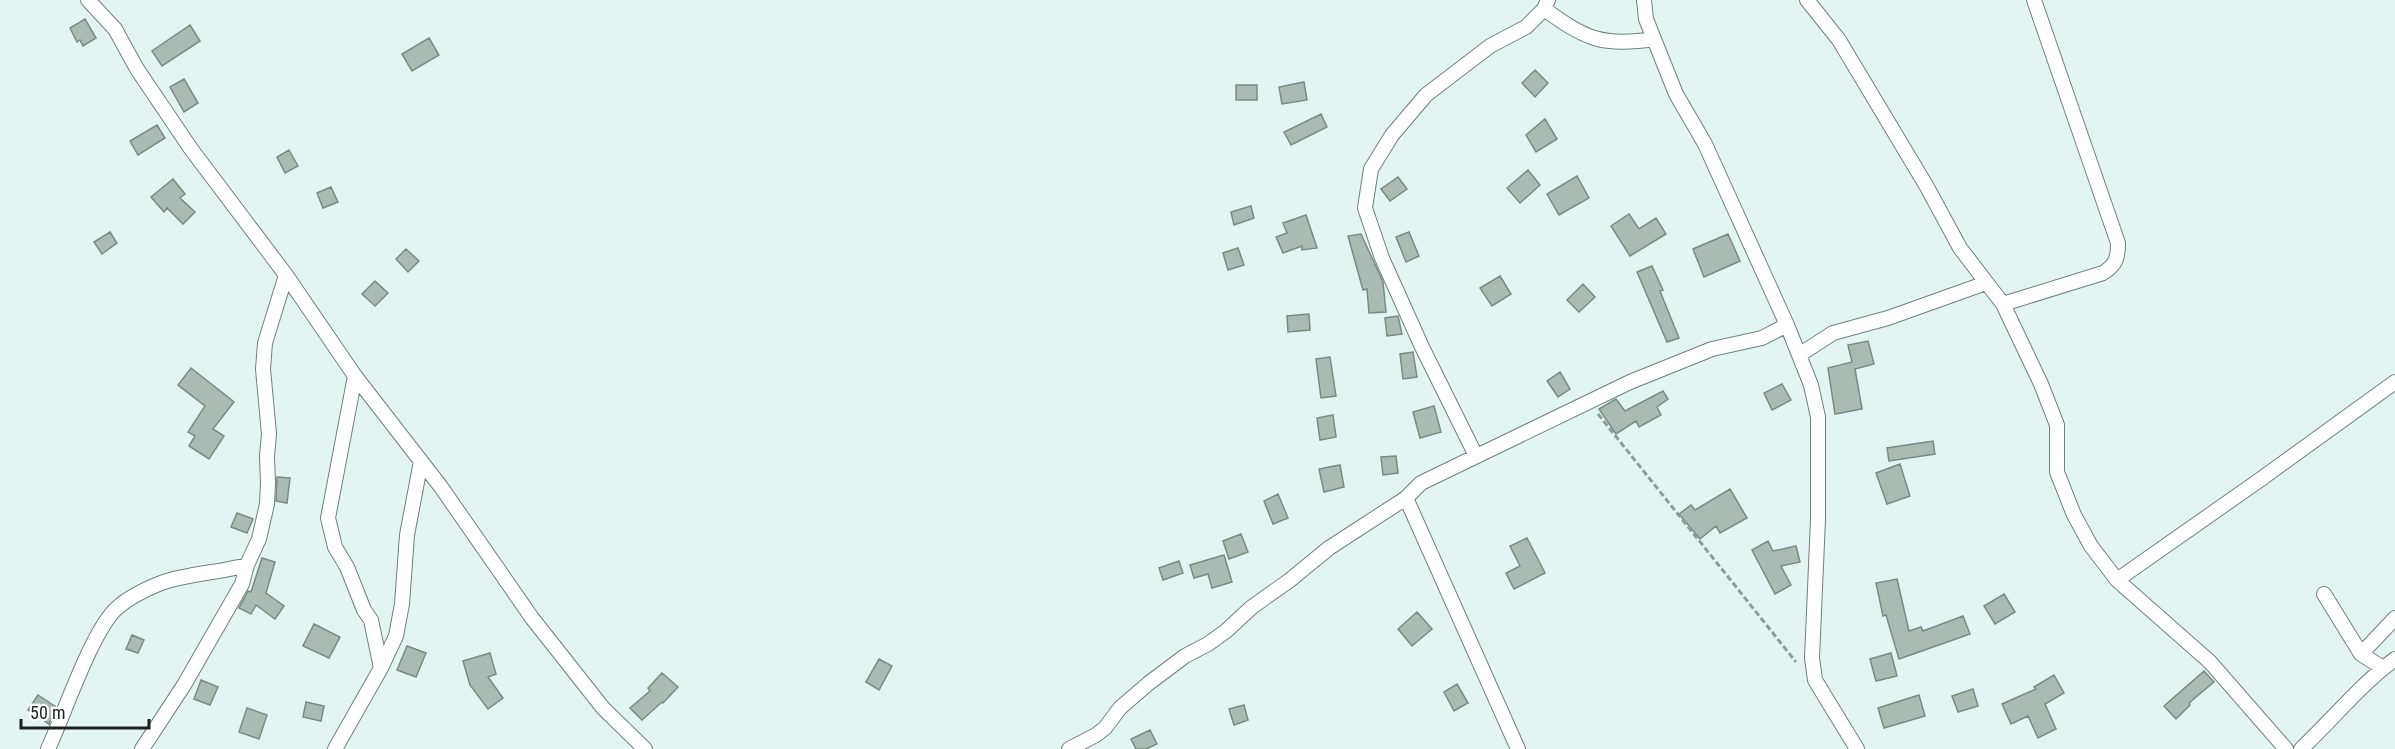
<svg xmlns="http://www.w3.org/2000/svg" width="2395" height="749" viewBox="0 0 2395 749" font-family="'Roboto Condensed',sans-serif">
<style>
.building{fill:#abbbb4;stroke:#7b8a83;stroke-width:1.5}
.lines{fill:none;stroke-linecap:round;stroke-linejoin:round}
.minor-casing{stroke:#6f817f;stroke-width:16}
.path{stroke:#8e9c9b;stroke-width:3;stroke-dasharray:6 3;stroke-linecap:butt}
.minor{stroke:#fff;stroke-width:14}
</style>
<rect width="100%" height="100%" fill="#e2f5f3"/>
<path class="building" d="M85,19L96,38L83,46L80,40L77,42L70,28Z
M190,25L200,41L162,66L152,51Z
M429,38L439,55L412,71L402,54Z
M1535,70L1548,83L1535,97L1522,83Z
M184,79L198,103L184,112L170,87Z
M1304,82L1307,100L1282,104L1279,87Z
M1236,85H1257V100H1236Z
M1321,114L1327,127L1291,145L1284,132Z
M1545,119L1557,139L1536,152L1526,135Z
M157,125L165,138L138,155L130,141Z
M289,150L298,166L285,173L277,157Z
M1528,170L1540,185L1520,203L1507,188Z
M1577,176L1589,198L1559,215L1547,194Z
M1398,177L1407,189L1390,201L1381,189Z
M173,179L185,194L180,198L195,212L183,224L167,208L164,212L151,197Z
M331,187L338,202L323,208L317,193Z
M1251,206L1254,218L1234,225L1231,212Z
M1629,214L1639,229L1656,218L1666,234L1630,256L1611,226Z
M1306,215L1317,248L1302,250V246L1283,253L1276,237L1287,233L1283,223Z
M110,232L117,243L102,254L94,242Z
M1409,232L1419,256L1406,262L1396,237Z
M1361,234L1383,282L1386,312L1369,313L1367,289L1363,290L1348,236Z
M1728,234L1740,261L1704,277L1693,249Z
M1238,248L1244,265L1228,270L1223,253Z
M406,249L419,261L408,272L396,259Z
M1652,266L1663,290L1660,291L1679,338L1667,342L1637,272Z
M1500,276L1511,294L1492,306L1480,288Z
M375,281L388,293L375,306L362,294Z
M1583,284L1595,297L1579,312L1567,300Z
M1309,314L1310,330L1288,332L1287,316Z
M1398,316L1402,334L1387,336L1385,318Z
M1868,341L1874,364L1855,369L1862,409L1835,414L1828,368L1852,362L1848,345Z
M1413,352L1417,377L1403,379L1400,354Z
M1330,357L1336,396L1321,398L1316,359Z
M191,368L234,402L213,429L224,436L209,459L189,446L195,436L188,432L205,406L178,385Z
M1560,372L1570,389L1558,397L1547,381Z
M1782,384L1791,400L1772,410L1764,393Z
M1663,391L1668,399L1657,407L1661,415L1639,427L1636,421L1616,434L1599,409L1616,399L1625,411Z
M1434,406L1441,432L1420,438L1413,412Z
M1333,415L1336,437L1320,440L1317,418Z
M1933,441L1935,454L1889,461L1887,448Z
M1396,456L1398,473L1383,475L1381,457Z
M1900,464L1910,496L1887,504L1876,473Z
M1340,465L1344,487L1324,492L1319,469Z
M277,477L290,478L287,503L276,501Z
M1730,489L1747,518L1720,533L1716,526L1700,539L1679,514L1691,505L1695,510Z
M1278,494L1288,518L1273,524L1264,501Z
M237,513L253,519L247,533L231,527Z
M1241,534L1248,552L1229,559L1223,541Z
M1527,538L1545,573L1514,589L1506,573L1520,566L1510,546Z
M1768,541L1773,551L1796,546L1800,562L1781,566L1791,585L1775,594L1752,550Z
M1224,555L1232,582L1212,588L1208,574L1194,578L1190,565Z
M262,558L275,562L266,593L284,606L275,619L256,605L251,614L239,608L248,591L251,592Z
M1179,561L1183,573L1163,580L1159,568Z
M1897,579L1909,631L1921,627L1923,631L1963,616L1970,634L1899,659L1886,615L1883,616L1876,583Z
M2004,594L2015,612L1995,624L1984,606Z
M1417,612L1432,629L1412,646L1398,629Z
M314,624L340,637L329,658L303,646Z
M132,635L144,640L138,653L126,649Z
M407,646L426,653L416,677L397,670Z
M490,653L496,674L488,677L503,698L488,709L470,685L463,661Z
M1891,653L1897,676L1876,681L1870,659Z
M879,659L892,666L879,690L866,682Z
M2204,671L2214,682L2189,703L2190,705L2176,719L2164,706Z
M662,673L678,687L663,703L662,702L642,720L630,708L650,691L648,688Z
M2054,675L2064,693L2045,704L2056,729L2038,738L2028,716L2011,724L2002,704L2036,689L2034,687Z
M201,680L218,687L210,705L194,699Z
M1457,684L1468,703L1454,711L1444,692Z
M1973,689L1978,706L1958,712L1952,696Z
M38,695L56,707L49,724L28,710Z
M1919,695L1925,716L1884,728L1878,708Z
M306,702L324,706L321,721L303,717Z
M1244,705L1248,720L1234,725L1229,709Z
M247,708L267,715L259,739L239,732Z
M1150,730L1157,744L1146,749H1136L1131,739Z"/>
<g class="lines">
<g class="minor-casing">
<path id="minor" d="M88,0L115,29L137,69L191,149L286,275L355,376L441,487L532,618L603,708L645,749
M1644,0L1646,19L1676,94L1705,144L1787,325L1811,385L1818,417V519L1812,658L1815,680L1857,749
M1807,0L1839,40L1927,187L1960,248L2003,304L2041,384L2057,425V472L2074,515L2091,546L2117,580L2210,662L2286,749
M1544,9C1586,39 1602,47 1654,39
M2003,304L2103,273C2116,265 2118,258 2118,243L2034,0
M1799,355L1833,333L1888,318L1986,283
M355,376L328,518L335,547L347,567L364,610L371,620L381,668
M1476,456L1422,347L1382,258L1365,208L1371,169L1392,135L1426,95L1490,46L1526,27L1544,9L1548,0
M1406,498L1518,749
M2117,580L2261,479L2395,382
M2324,594L2361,654L2383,668
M2361,654L2395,618
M48,749C64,715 92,630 117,608C129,597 146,589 161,583C189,573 219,573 247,565
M142,749L184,685L242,584L247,565L259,539L267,504L268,483L267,456L269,434L263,369L265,343L286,275
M335,749L381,668L396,636L402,604L407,535L421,461
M1069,749L1096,735L1105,728L1120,708L1149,683L1185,656L1208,644L1226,631L1252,607L1290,580L1329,548L1406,498L1421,483L1630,382L1712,349L1762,338L1787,325
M2301,749C2333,719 2360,685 2395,659"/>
</g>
<path class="path" d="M1598,414L1796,662"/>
<use href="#minor" class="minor"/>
</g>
<path d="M21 719v9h128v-9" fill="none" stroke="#1a2120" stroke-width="3"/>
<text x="30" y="719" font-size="18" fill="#1a2120" stroke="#ffffff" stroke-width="4.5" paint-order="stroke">50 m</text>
</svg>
